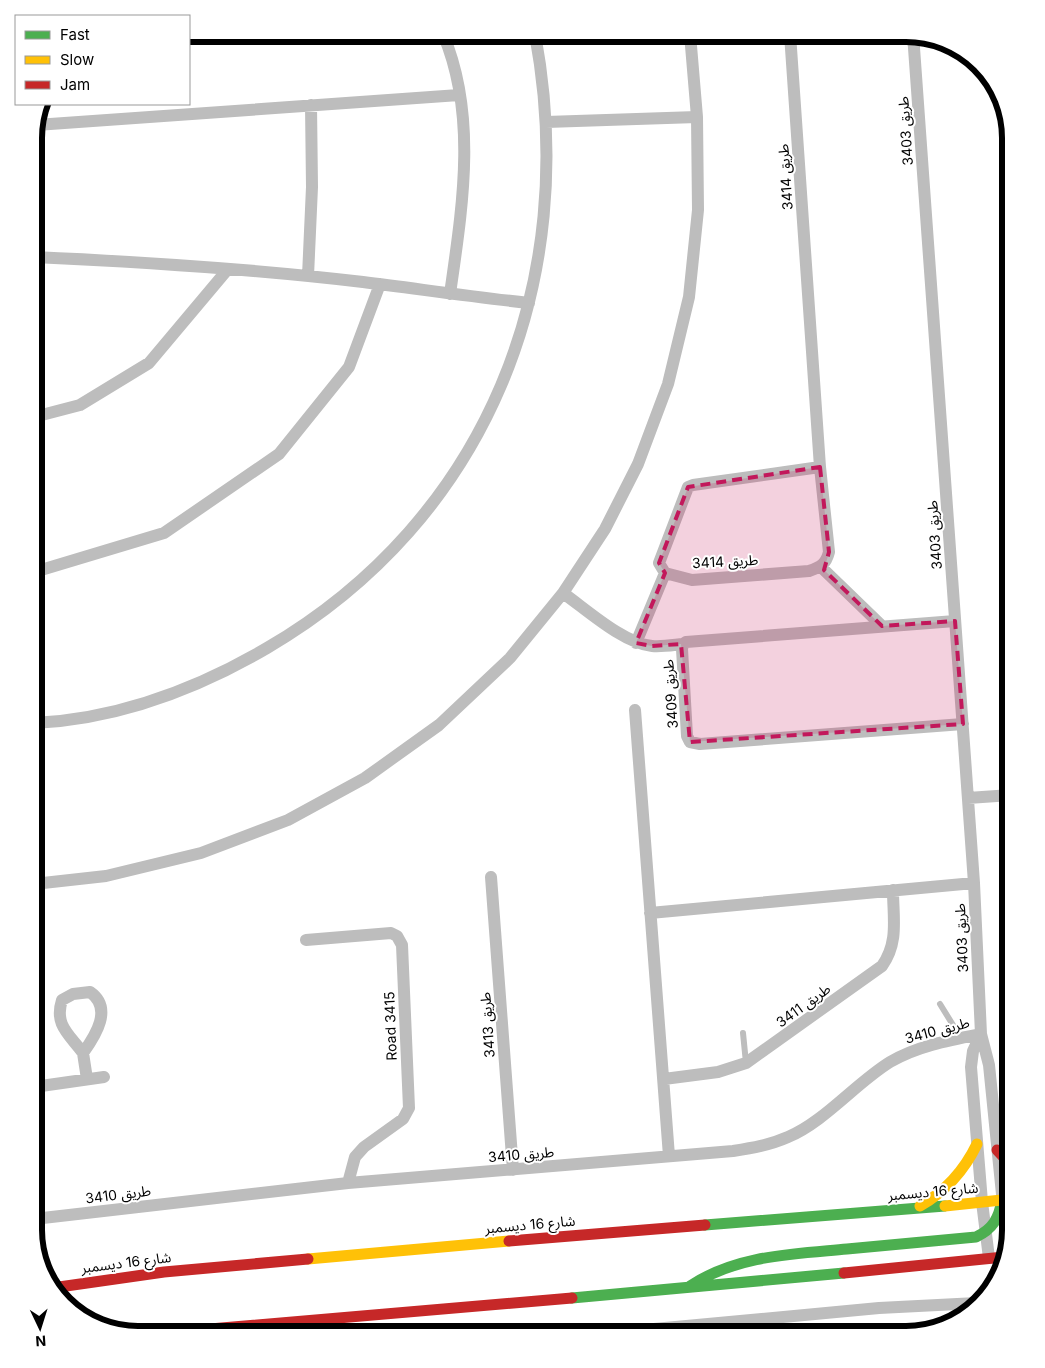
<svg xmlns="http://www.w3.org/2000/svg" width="1045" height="1368" viewBox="0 0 1045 1368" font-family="Inter,'Noto Sans Arabic',sans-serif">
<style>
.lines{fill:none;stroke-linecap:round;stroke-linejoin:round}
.lane{stroke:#bdbdbd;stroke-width:6}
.street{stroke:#bdbdbd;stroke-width:12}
.fast{stroke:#4caf50;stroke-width:11}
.slow{stroke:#ffc107;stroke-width:11}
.jam{stroke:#c62828;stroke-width:11}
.marked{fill:#c2185b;fill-opacity:0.2;stroke:#c2185b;stroke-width:4;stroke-dasharray:10 6;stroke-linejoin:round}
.labels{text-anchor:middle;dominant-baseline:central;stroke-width:4;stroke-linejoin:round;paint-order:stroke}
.street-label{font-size:14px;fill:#000;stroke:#fff}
.rim{fill:none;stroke:#000;stroke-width:6}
</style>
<rect width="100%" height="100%" fill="#fff"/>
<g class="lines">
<path class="lane" d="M940,1004L961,1038
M743,1033L746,1063"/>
<path class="street" d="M443,34C478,116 462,209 450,294
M790,34L820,467L829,552C826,564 821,567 809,571L692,580L665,573L659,563L688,487L693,485L820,467
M913,34L974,883L981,1034L989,1065L1007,1244
M546,122L697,117
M36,125L459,95
M34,257C144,262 254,269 363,282C419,289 474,297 529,303
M308,276L312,187L311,105
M34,417L80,405L149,363L228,269
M821,567L882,626
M34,570H41L164,533L279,454L349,367L380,284
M563,593C587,610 623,643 652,646C662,647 673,645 683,644
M955,621L686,642L683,644L682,649L687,736L690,742L700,744L963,724
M636,643L665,573
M635,710L669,1156
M34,723C117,719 195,690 267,648C488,519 581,281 535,34
M968,798L1011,795
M491,877L513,1170
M34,884L106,876L201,853L288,820L365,778L439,725L510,658L563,593L605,529L638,464L668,384L689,297L698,210L697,117L690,34
M650,913L974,883
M306,940L391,933L397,936L402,945L409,1108L403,1119L364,1147L355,1157L348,1183
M90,992C113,1008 96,1035 83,1053C69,1034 54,1025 62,1000L73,994Z
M981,1034L973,1051L971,1067L982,1202L989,1258
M83,1053L87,1079
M664,1079L718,1072L746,1063L882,966C899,942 893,918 893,890
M34,1087L104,1077
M34,1219L348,1183L733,1151C752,1148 770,1145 788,1137C824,1122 856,1083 890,1062C917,1046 950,1040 981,1034
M600,1334L879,1308L977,1303"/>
<path class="fast" d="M705,1225L945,1206
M690,1286C737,1255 793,1254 847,1249C890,1245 933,1241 976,1237C993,1229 999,1218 1002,1200
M572,1298L844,1273"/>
<path class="slow" d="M920,1206C946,1191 964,1171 977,1144
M945,1206L1011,1199
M308,1259L509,1241"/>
<path class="jam" d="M997,1150L1011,1165
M509,1241L705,1225
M844,1273L1004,1257
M52,1288L164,1272L308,1259
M152,1334L572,1298"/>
</g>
<path class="marked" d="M820,467L829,552L824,570L882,626L955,621L963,724L690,742L681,644L652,646L636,643L665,573L659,563L688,487Z"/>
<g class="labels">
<g class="street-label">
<text transform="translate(905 131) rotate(-94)">طريق 3403</text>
<text transform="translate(785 177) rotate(-94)">طريق 3414</text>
<text transform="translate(934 535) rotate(-94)">طريق 3403</text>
<text transform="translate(725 561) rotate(-3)">طريق 3414</text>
<text transform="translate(670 694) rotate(-94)">طريق 3409</text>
<text transform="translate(961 938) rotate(-93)">طريق 3403</text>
<text transform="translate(803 1005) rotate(-36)">طريق 3411</text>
<text transform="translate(487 1025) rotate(-94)">طريق 3413</text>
<text transform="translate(390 1026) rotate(-92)">Road 3415</text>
<text transform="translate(937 1030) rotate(-15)">طريق 3410</text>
<text transform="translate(521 1154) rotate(-5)">طريق 3410</text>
<text transform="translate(933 1191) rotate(-5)">شارع 16 ديسمبر</text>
<text transform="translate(118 1194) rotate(-7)">طريق 3410</text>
<text transform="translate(530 1224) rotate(-5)">شارع 16 ديسمبر</text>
<text transform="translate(126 1262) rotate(-7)">شارع 16 ديسمبر</text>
</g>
</g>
<path d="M0 0H1045V1368H0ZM138 42H906A96 96 0 0 1 1002 138V1230A96 96 0 0 1 906 1326H138A96 96 0 0 1 42 1230V138A96 96 0 0 1 138 42Z" fill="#fff" fill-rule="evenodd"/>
<path class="rim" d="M138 42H906A96 96 0 0 1 1002 138V1230A96 96 0 0 1 906 1326H138A96 96 0 0 1 42 1230V138A96 96 0 0 1 138 42Z"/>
<rect x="15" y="15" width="175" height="90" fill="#ffffff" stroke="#999999"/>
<rect x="25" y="31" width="25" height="8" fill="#4caf50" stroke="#999999"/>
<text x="60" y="40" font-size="15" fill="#000000">Fast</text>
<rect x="25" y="56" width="25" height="8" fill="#ffc107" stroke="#999999"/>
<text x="60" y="65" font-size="15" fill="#000000">Slow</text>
<rect x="25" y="81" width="25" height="8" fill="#c62828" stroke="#999999"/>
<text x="60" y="90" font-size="15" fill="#000000">Jam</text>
<g transform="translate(40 1328) rotate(176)" stroke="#ffffff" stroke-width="4" paint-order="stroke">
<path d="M0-4L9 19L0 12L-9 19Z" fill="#000000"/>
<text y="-8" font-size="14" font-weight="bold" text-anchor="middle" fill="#000000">N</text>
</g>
</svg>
